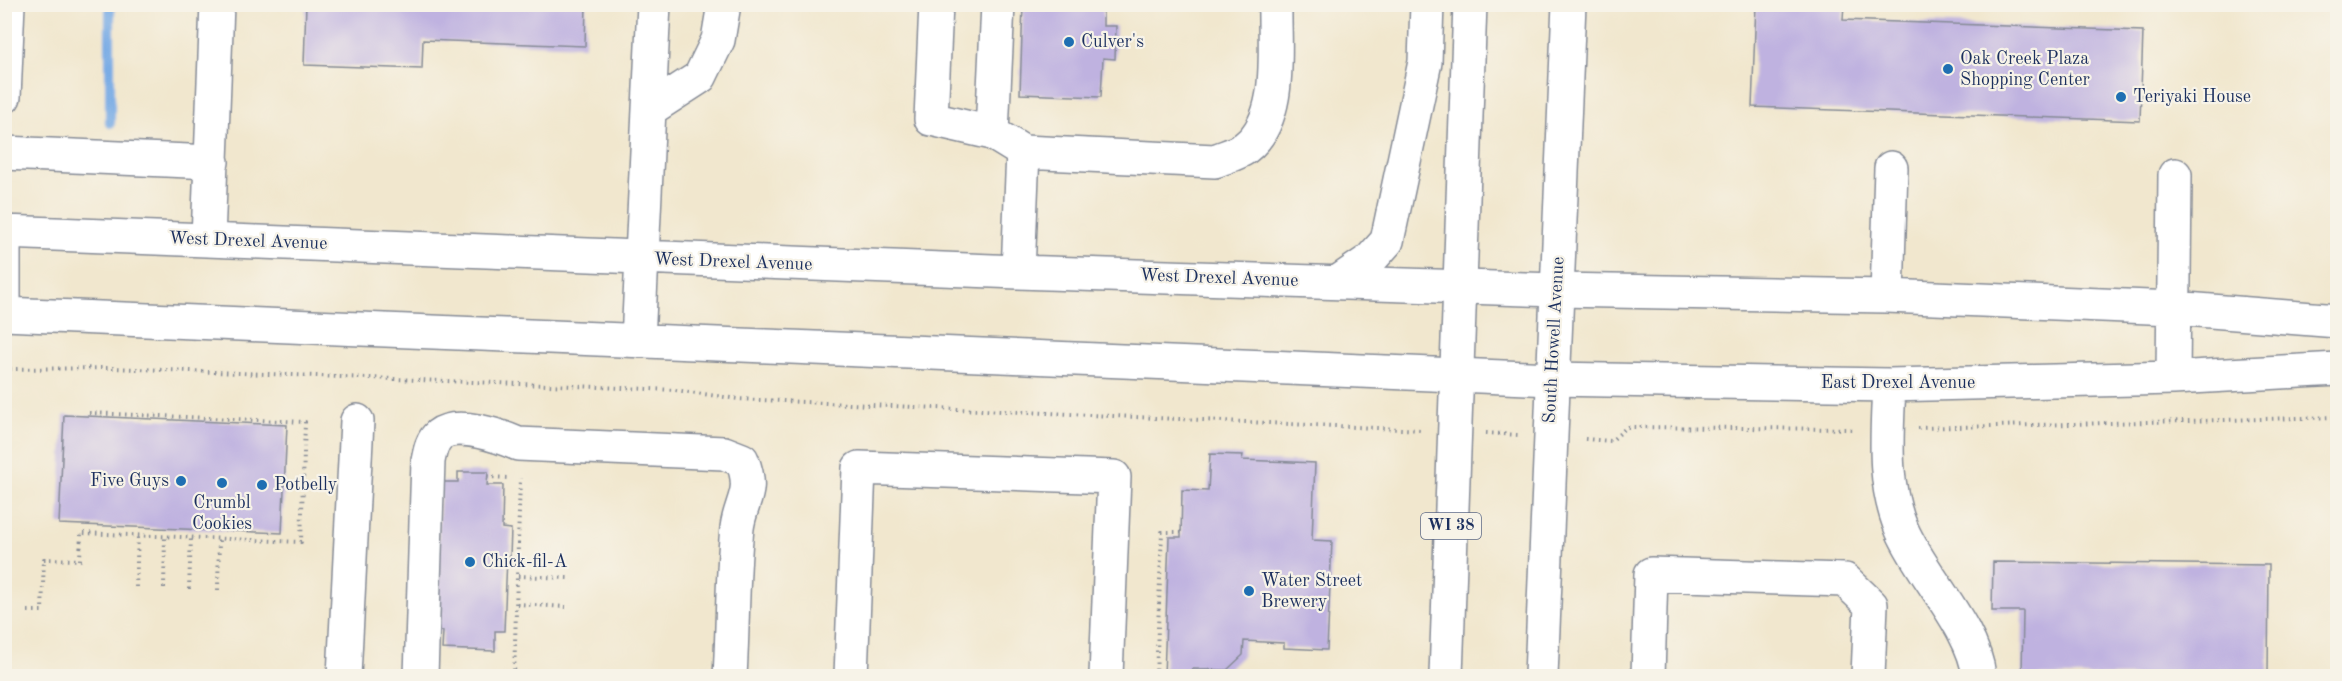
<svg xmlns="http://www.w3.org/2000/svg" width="2342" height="681" viewBox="0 0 2342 681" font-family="'Old Standard TT',serif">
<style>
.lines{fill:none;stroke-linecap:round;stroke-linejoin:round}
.stream{stroke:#79ace5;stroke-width:10}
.building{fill:#bfb2e0}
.minor-casing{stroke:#868b96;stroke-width:36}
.major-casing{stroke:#868b96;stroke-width:36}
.path{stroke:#868b96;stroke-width:4;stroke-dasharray:1.5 4.5;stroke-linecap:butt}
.minor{stroke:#fff;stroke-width:33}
.major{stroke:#fff;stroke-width:33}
.poi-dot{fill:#1f6fb2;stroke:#f7f3e8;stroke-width:2}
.labels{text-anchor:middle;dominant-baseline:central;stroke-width:4.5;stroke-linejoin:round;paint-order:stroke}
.shield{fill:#f7f3e8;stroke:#5d6a87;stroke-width:1.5}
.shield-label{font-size:16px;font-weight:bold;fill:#1b2f5e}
.poi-label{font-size:18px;fill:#1b2f5e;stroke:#f7f3e8;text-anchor:start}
.street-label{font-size:18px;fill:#1b2f5e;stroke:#f7f3e8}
</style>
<rect width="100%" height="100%" fill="#f7f3e8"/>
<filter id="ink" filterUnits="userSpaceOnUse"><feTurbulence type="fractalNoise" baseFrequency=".0167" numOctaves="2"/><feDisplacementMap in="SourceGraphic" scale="12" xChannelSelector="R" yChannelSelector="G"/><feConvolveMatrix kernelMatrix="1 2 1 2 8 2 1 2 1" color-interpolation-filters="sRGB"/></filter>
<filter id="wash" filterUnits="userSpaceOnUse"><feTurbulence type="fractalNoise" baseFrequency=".008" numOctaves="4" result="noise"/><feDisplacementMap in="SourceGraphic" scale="24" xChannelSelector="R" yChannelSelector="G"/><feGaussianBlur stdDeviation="1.35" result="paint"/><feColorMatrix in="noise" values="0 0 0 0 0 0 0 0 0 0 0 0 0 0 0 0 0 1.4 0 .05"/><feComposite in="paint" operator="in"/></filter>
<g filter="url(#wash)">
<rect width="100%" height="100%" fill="#f1e7ce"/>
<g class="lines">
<path class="stream" d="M110,4V123"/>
</g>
<g id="blocks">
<path class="building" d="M306,4H586L585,46L423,40L422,69L304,65Z
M1023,4H1103V26H1116L1115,59L1103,58L1101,97L1020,94Z
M1756,4H1844L1843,20L2143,31L2140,121L1752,107Z
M64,415L287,425L282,533L59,524Z
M1210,454L1243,455L1242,460L1315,463L1312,540L1332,541L1327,650L1284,648V643L1244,641L1243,655L1227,670L1192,669V672H1188V676H1164L1169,537H1181L1182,490L1208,491Z
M458,472H488L487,485H503L502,528L511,529L510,557H507L504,631H495V651L442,649L443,631H434L441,482H458Z
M1993,562L2269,565L2268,676H2022L2023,611H1992Z"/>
</g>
</g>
<g filter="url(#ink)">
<use href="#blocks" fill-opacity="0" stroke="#868b96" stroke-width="1.5"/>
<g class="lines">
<g class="minor-casing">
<path id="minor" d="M936,4L931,119L992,133L1023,152L1018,272
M4,97L8,4
M649,110L700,77L718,40L724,4
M992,133L998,4
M1023,152L1215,161C1224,157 1237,154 1245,148C1284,119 1274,49 1275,4
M4,153L212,162
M4,230V299
M4,232L1018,272L1557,290L1887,296L2173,308L2338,321
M208,239L217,4
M1887,296L1891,168
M4,314L1552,379L1889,385L2173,378L2338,369
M638,341L654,4
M2173,378L2175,175
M1889,385C1887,435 1882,483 1902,530C1922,576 1974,628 1979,676
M344,676L357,421
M421,676L428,461C430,452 431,442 439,435C457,421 500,436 518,444L724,453L742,460C755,493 741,499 737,528C732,576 733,627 730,676
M851,676L859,468L1114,477L1106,676
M1648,676L1651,574L1845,580L1871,605L1868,676"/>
</g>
<g class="major-casing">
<path id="major" d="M1338,282L1370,260L1387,241L1425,62L1427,4
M1446,676C1453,452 1464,229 1470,4
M1541,676L1569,4"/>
</g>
<path class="path" d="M4,369L113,368L675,390L738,399L1422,430
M1918,428L2338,417
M1486,433L1518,435
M1585,439L1611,441L1627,427L1854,429
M487,477L509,478
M518,576L568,578
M136,587L138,535
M164,588L165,536
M189,589L191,537
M218,590L219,538
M517,604L566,607
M28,611H42L44,559L80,560L81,533L301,542L305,422L89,413V416
M514,676L520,478
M1156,676L1162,532H1181"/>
<use href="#minor" class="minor"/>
<use href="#major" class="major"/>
</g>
</g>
<g class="poi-dot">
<circle cx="1069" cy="42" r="6"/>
<circle cx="1948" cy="69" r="6"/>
<circle cx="2121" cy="97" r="6"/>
<circle cx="181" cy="481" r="6"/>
<circle cx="222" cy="483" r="6"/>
<circle cx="262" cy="485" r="6"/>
<circle cx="470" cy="562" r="6"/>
<circle cx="1249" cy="591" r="6"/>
</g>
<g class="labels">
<rect class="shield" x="1421" y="513" width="60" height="26" rx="4.5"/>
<g class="shield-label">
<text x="1451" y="526">WI 38</text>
</g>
<g class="poi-label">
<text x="1081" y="42">Culver's</text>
<text x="1960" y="59">Oak Creek Plaza<tspan x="1960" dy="21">Shopping Center</tspan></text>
<text x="2133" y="97">Teriyaki House</text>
<text x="169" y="481" text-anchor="end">Five Guys</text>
<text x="274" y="485">Potbelly</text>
<text x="222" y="503" text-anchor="middle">Crumbl<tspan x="222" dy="21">Cookies</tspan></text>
<text x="482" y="562">Chick-fil-A</text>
<text x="1261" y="581">Water Street<tspan x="1261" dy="21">Brewery</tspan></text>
</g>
<g class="street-label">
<text transform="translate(248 241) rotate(2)">West Drexel Avenue</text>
<text transform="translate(733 262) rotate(2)">West Drexel Avenue</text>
<text transform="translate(1219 278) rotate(2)">West Drexel Avenue</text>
<text transform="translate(1554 340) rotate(-87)">South Howell Avenue</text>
<text x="1898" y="383">East Drexel Avenue</text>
</g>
</g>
<rect width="2342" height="681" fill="none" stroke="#f7f3e8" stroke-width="24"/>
</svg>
